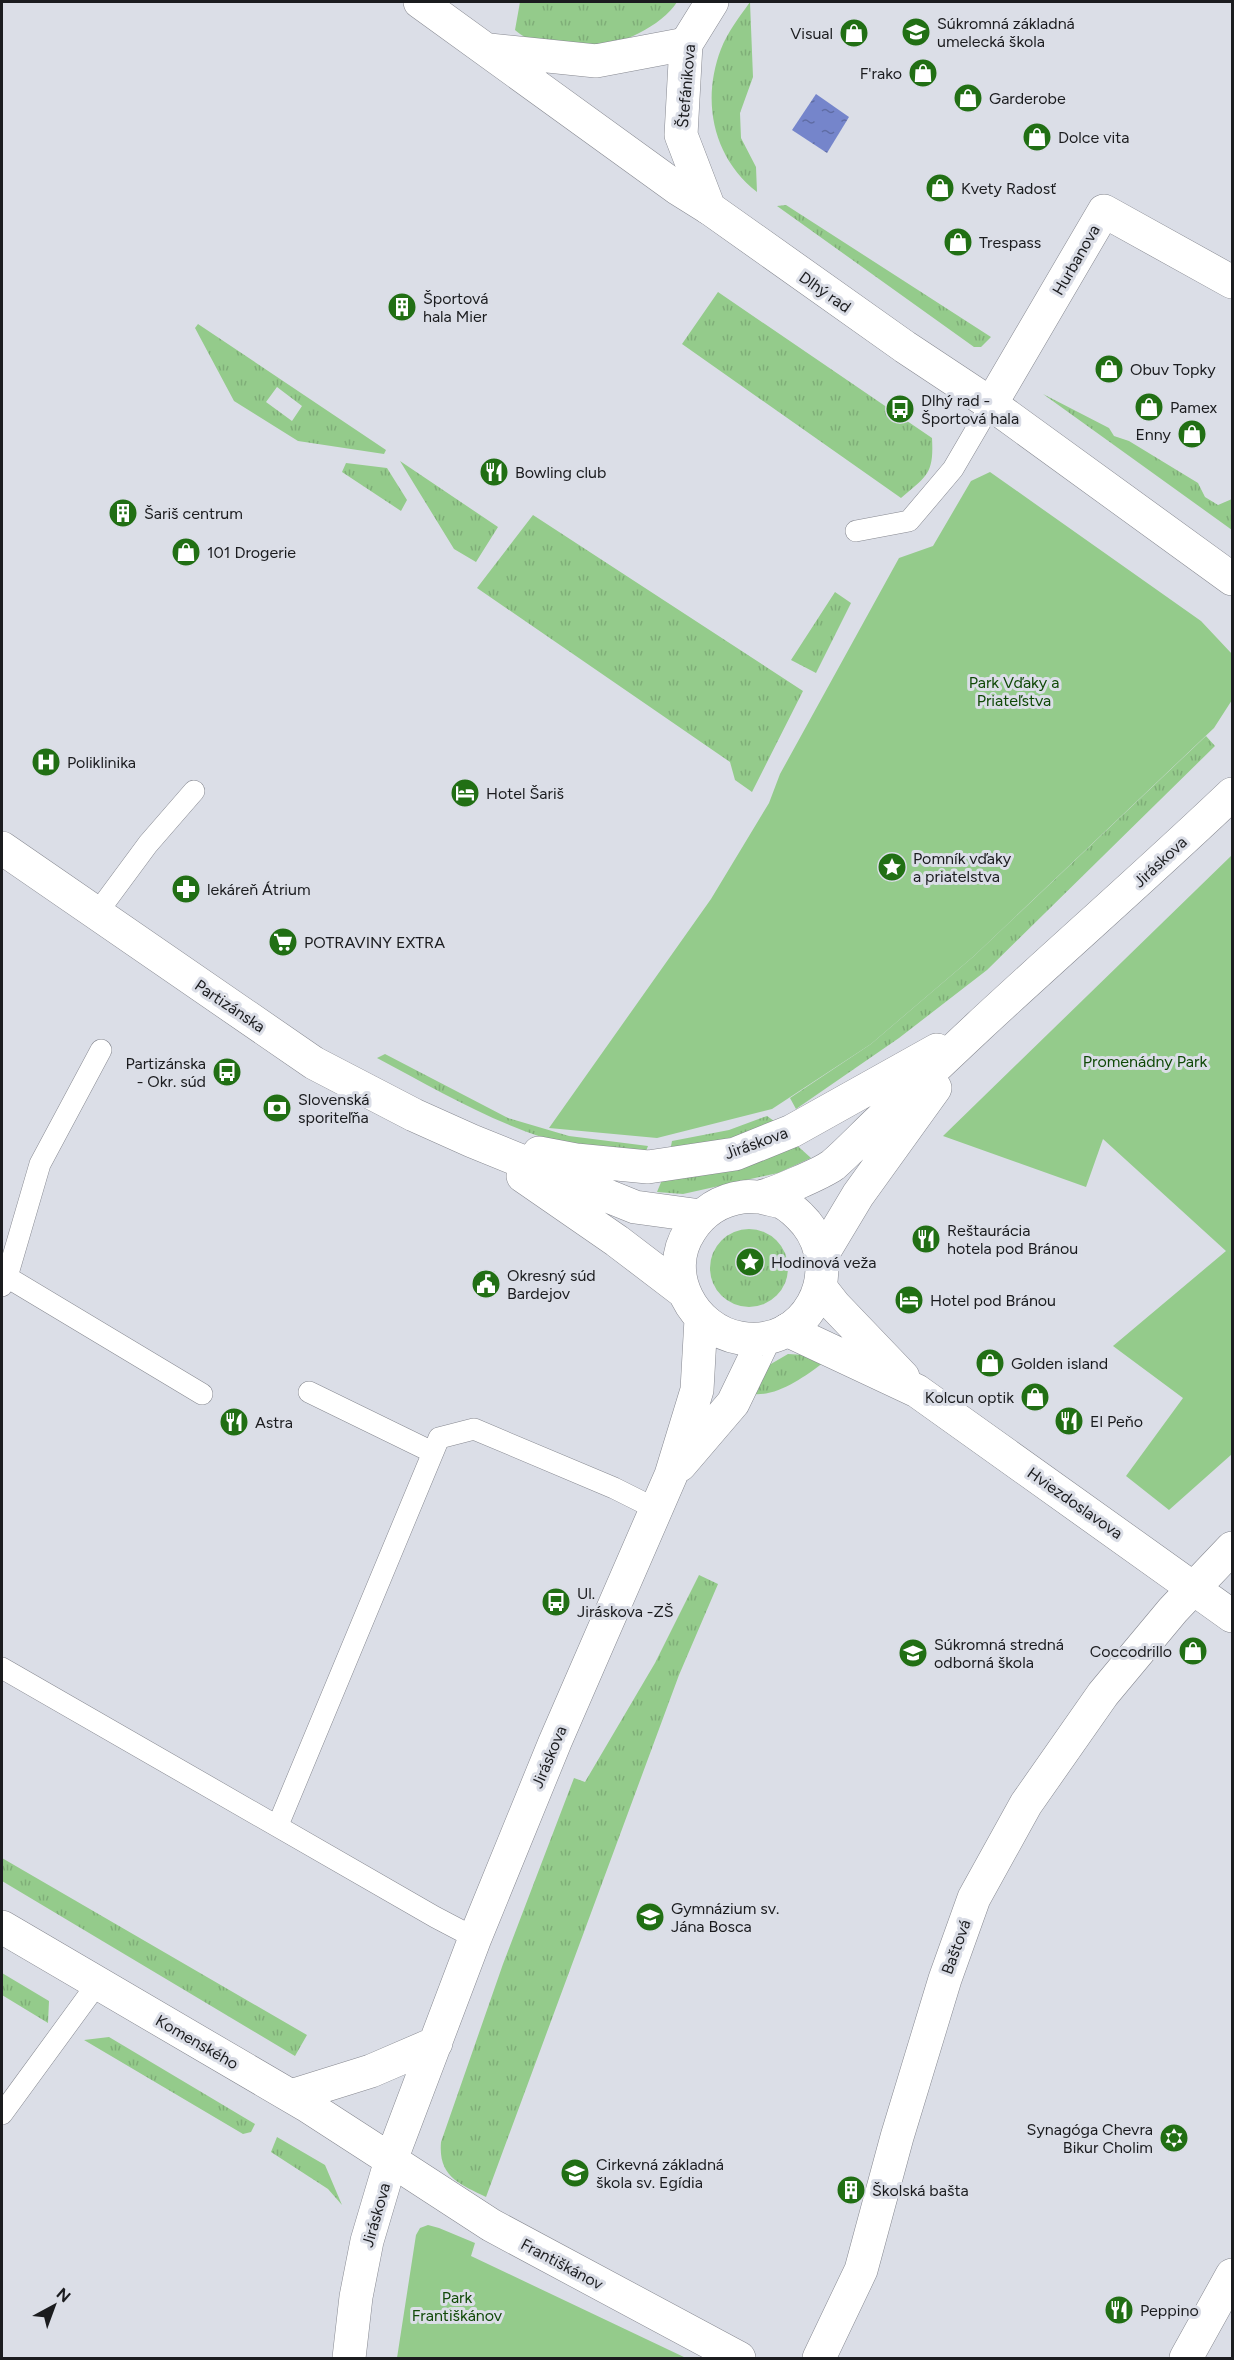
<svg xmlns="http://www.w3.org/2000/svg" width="1234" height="2360" viewBox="0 0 1234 2360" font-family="Figtree,sans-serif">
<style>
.grass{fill:url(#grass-tufts);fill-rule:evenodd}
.green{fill:#94cb8b}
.water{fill:url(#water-ripples)}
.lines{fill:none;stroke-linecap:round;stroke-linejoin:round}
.lane-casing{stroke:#868890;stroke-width:22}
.street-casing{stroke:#868890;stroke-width:34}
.secondary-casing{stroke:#868890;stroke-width:34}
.lane{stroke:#fff;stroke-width:21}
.street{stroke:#fff;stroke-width:33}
.secondary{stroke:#fff;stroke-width:33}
.labels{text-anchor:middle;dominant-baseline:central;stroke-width:6;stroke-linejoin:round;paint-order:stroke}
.poi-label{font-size:16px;fill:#1b1c1f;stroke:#dbdee7;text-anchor:start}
.street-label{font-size:16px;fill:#1b1c1f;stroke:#dbdee7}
.park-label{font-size:16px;fill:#104907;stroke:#dbdee7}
</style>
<defs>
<pattern id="grass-tufts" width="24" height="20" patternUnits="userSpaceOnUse" patternTransform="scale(1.5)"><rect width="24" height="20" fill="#94cb8b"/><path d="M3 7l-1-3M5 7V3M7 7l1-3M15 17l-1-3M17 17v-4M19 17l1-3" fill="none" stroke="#7fae78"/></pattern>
<pattern id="water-ripples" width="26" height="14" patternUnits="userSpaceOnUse" patternTransform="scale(1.5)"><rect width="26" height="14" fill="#7585cb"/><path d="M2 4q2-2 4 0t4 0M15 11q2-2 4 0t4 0" fill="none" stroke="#5f6ca4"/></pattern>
</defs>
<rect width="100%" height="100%" fill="#dbdee7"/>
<path class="grass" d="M520,2H677C662,26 619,46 590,48C579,48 568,45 557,44C538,41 530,43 515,30Z
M750,2L753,77L740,113L741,138L756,167L757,192C713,158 701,101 721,49C727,33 740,16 750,2Z
M786,205L991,337L981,347H974L777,206Z
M718,292L932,438C934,474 927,476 901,498L682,344Z
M198,324L386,450L384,454L298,441L234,401L195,328ZM277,387L302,406L292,421L266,402Z
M1043,394L1109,428L1114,436L1129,441L1198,483L1205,497L1218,505L1232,499V530Z
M400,461L498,527L476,562L454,549Z
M346,463L387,468L407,500L401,511L342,472Z
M533,515L803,691L752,792L735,780L730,762L477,588Z
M835,592L851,603L816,673L791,660Z
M1206,736L1215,746L987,970L899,1038L796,1109L790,1098L871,1044L974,956Z
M385,1054L508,1118L569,1136L648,1146L646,1151C623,1150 599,1151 577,1147C506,1131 441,1092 377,1058Z
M767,1116L774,1121L747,1134L670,1151L672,1141L729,1130Z
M791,1140L811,1158L778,1173L683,1194L657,1192L664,1175Z
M710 1268a39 39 0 1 1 78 0a39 39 0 1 1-78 0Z
M788,1354L805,1355L823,1363C804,1377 777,1397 752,1394L764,1368Z
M699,1575L718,1584L679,1675L486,2197C460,2184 438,2177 441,2142L503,1964L574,1778L585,1782L655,1663Z
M2,1858L307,2035L295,2056L2,1881Z
M2,1973L49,2001L48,2023L2,1995Z
M109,2037L255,2124L251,2132L243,2134L84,2040Z
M277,2137L325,2165L342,2205L328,2189L271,2152Z"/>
<path class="green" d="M990,472L1201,621L1232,654V700L1214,728L974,956L871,1044L772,1109L657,1138L549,1128L711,899L769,803L780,774L899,558L933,546L971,481Z
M1232,855V1454L1169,1510L1126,1476L1183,1398L1113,1346L1226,1251L1103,1139L1086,1187L943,1136Z
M428,2225L439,2228L475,2243L471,2256L686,2358H397L416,2235L420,2228Z"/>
<path class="water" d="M816,94L849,117L827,153L792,130Z"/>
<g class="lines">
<g class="lane-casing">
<path id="lane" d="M856,531L909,521L953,469L991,404
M97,913L148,844L194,791
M7,1277L202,1394
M2,1286L7,1277L40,1164L101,1050
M309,1392L432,1452
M2,1668L435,1917L475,1938
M278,1825L439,1438L474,1429L614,1488L656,1509
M2,2114L97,1984"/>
</g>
<g class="street-casing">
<path id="street" d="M420,2L677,188L709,208
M489,50L596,61L686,44
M991,404L1104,211L1232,282
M820,1287L835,1306L903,1377
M787,1330L917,1391L1232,1616
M391,2160L491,2225L739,2358
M819,2358L861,2270L897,2137L945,1979L974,1898L1026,1804L1103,1694L1173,1610L1232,1548
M1186,2358L1232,2275"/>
</g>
<g class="secondary-casing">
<path id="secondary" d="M712,2L686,44L681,135L709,208L905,347L991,404L1232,579
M2,848L314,1063L414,1115L472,1141L635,1207L701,1216
M539,1153L576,1160L648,1167L735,1154L792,1131L937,1050
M523,1176L617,1241L684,1292
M760,1197C767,1199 774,1200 781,1202C790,1206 799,1215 806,1223C846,1273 806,1350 740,1338C693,1330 662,1273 690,1231C702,1212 720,1200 743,1197C748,1196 753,1197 759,1197C772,1195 822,1173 833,1165C849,1151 864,1135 880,1120C912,1089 945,1058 978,1027C1062,949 1149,873 1232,794
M822,1255L858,1195L935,1088
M680,1465L733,1403L764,1339
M2,1927L306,2105L391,2160
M291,2096L371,2071L436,2043
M349,2358L356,2297L367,2241L391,2160L475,1938L555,1742L671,1475L697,1390L701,1319"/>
</g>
<use href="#lane" class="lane"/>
<use href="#street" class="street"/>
<use href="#secondary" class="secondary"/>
</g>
<defs>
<g id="school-disc" transform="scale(1.5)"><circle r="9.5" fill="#216f14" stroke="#dbdee7"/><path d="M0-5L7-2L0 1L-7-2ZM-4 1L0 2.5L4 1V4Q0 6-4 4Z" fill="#fff"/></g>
<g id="shop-disc" transform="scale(1.5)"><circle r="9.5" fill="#216f14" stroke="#dbdee7"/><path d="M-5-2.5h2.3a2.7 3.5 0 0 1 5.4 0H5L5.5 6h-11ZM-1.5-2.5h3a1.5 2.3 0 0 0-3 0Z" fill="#fff"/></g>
<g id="building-disc" transform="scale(1.5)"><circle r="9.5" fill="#216f14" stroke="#dbdee7"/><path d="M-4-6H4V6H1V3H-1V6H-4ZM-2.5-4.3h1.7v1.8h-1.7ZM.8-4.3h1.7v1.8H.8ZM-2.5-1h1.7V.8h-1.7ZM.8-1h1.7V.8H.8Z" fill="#fff"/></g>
<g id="bus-disc" transform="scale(1.5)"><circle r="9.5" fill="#216f14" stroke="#dbdee7"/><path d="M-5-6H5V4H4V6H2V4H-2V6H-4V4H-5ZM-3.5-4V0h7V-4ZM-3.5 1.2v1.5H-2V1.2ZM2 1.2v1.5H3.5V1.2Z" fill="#fff"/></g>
<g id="restaurant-disc" transform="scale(1.5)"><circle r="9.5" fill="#216f14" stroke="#dbdee7"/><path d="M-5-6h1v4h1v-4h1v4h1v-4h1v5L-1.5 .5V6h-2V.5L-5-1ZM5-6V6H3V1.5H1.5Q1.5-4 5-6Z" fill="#fff"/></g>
<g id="hospital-disc" transform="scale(1.5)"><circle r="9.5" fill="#216f14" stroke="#dbdee7"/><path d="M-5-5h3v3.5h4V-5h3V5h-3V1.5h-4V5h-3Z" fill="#fff"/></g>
<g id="hotel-disc" transform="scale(1.5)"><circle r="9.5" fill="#216f14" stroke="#dbdee7"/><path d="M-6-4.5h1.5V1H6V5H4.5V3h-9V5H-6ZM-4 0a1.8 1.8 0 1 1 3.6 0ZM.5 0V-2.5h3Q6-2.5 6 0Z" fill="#fff"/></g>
<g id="sight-disc" transform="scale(1.5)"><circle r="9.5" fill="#216f14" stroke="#dbdee7"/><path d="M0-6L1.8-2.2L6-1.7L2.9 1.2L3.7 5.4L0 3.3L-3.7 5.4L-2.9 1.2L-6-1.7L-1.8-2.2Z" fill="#fff"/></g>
<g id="pharmacy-disc" transform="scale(1.5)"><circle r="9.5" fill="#216f14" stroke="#dbdee7"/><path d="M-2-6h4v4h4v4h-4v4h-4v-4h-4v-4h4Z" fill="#fff"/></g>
<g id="supermarket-disc" transform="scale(1.5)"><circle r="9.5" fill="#216f14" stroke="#dbdee7"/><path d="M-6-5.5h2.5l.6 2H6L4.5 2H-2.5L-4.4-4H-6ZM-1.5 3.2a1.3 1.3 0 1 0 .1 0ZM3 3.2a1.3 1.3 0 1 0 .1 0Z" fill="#fff"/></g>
<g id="bank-disc" transform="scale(1.5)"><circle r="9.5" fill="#216f14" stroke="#dbdee7"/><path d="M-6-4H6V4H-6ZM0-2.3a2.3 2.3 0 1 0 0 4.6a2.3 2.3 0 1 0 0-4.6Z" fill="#fff"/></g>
<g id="civic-disc" transform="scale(1.5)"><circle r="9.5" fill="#216f14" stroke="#dbdee7"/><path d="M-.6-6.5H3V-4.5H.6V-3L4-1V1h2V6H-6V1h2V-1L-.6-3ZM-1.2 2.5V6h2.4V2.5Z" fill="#fff"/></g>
<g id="synagogue-disc" transform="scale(1.5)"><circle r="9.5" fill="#216f14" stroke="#dbdee7"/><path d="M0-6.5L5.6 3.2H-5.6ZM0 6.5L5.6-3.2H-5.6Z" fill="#fff"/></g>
</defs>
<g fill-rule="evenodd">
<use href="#school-disc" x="916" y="32"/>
<use href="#shop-disc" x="854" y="33"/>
<use href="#shop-disc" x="923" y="73"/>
<use href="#shop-disc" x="968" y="98"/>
<use href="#shop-disc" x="1037" y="137"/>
<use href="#shop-disc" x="940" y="188"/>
<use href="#shop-disc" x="958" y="242"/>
<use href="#building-disc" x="402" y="307"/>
<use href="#shop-disc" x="1109" y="369"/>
<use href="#shop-disc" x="1149" y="407"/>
<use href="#bus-disc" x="900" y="409"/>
<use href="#shop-disc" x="1192" y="434"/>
<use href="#restaurant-disc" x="494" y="472"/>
<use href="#building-disc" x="123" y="513"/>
<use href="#shop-disc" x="186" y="552"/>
<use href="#hospital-disc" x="46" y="762"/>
<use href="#hotel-disc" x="465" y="793"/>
<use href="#sight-disc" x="892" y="867"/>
<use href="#pharmacy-disc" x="186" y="889"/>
<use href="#supermarket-disc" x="283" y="942"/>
<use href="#bus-disc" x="227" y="1072"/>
<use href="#bank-disc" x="277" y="1108"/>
<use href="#restaurant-disc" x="926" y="1239"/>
<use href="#sight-disc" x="750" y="1262"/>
<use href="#civic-disc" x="486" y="1284"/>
<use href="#hotel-disc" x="909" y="1300"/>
<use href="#shop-disc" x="990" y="1363"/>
<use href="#shop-disc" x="1035" y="1397"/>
<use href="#restaurant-disc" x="1069" y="1421"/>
<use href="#restaurant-disc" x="234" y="1422"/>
<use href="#bus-disc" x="556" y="1602"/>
<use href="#shop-disc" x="1193" y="1651"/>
<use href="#school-disc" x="913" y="1653"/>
<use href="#school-disc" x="650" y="1917"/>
<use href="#synagogue-disc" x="1174" y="2138"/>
<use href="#school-disc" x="575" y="2173"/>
<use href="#building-disc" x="851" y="2190"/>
<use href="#restaurant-disc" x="1119" y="2310"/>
</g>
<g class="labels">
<g class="poi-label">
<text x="937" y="23">Súkromná základná<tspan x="937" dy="18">umelecká škola</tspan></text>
<text x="833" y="33" text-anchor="end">Visual</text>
<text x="902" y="73" text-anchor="end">F'rako</text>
<text x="989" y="98">Garderobe</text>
<text x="1058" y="137">Dolce vita</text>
<text x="961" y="188">Kvety Radosť</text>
<text x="979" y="242">Trespass</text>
<text x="423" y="298">Športová<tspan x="423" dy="18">hala Mier</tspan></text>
<text x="1130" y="369">Obuv Topky</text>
<text x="921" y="400">Dlhý rad -<tspan x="921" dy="18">Športová hala</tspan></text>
<text x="1170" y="407">Pamex</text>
<text x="1171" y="434" text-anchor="end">Enny</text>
<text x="515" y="472">Bowling club</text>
<text x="144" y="513">Šariš centrum</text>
<text x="207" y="552">101 Drogerie</text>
<text x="67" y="762">Poliklinika</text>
<text x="486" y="793">Hotel Šariš</text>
<text x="913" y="858">Pomník vďaky<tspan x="913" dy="18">a priatelstva</tspan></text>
<text x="207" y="889">lekáreň Átrium</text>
<text x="304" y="942">POTRAVINY EXTRA</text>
<text x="206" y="1063" text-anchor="end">Partizánska<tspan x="206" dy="18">- Okr. súd</tspan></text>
<text x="298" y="1099">Slovenská<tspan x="298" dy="18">sporiteľňa</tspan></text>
<text x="947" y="1230">Reštaurácia<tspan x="947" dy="18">hotela pod Bránou</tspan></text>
<text x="771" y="1262">Hodinová veža</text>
<text x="507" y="1275">Okresný súd<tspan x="507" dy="18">Bardejov</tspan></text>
<text x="930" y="1300">Hotel pod Bránou</text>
<text x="1011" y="1363">Golden island</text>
<text x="1014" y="1397" text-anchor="end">Kolcun optik</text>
<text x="1090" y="1421">El Peňo</text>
<text x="255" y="1422">Astra</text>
<text x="577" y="1593">Ul.<tspan x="577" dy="18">Jiráskova -ZŠ</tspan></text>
<text x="934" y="1644">Súkromná stredná<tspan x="934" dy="18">odborná škola</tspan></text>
<text x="1172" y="1651" text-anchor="end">Coccodrillo</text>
<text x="671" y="1908">Gymnázium sv.<tspan x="671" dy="18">Jána Bosca</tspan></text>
<text x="1153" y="2129" text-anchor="end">Synagóga Chevra<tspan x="1153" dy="18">Bikur Cholim</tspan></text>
<text x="596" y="2164">Cirkevná základná<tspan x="596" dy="18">škola sv. Egídia</tspan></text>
<text x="872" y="2190">Školská bašta</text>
<text x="1140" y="2310">Peppino</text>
</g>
<g class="street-label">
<text transform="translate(686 86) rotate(-85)">Štefánikova</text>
<text transform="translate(1076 260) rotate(-60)">Hurbanova</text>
<text transform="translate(825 292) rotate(35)">Dlhý rad</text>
<text transform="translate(1160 862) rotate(-43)">Jiráskova</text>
<text transform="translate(230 1006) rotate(34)">Partizánska</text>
<text transform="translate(756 1143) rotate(-20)">Jiráskova</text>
<text transform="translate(1075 1503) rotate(35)">Hviezdoslavova</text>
<text transform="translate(549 1757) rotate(-67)">Jiráskova</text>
<text transform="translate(956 1947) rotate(-70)">Baštová</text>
<text transform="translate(197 2042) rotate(30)">Komenského</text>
<text transform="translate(376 2215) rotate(-74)">Jiráskova</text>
<text transform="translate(562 2264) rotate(28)">Františkánov</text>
</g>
<g class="park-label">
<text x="1014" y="682">Park Vďaky a<tspan x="1014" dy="18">Priateľstva</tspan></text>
<text x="1145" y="1061">Promenádny Park</text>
<text x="457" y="2297">Park<tspan x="457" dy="18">Františkánov</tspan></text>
</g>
</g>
<rect width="1234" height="2360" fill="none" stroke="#1b1c1f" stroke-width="6"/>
<g transform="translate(54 2306) rotate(41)" stroke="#dbdee7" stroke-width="4.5" paint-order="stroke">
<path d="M0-4.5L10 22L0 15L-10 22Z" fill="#1b1c1f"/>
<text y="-9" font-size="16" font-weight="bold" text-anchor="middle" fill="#1b1c1f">N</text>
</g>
</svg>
